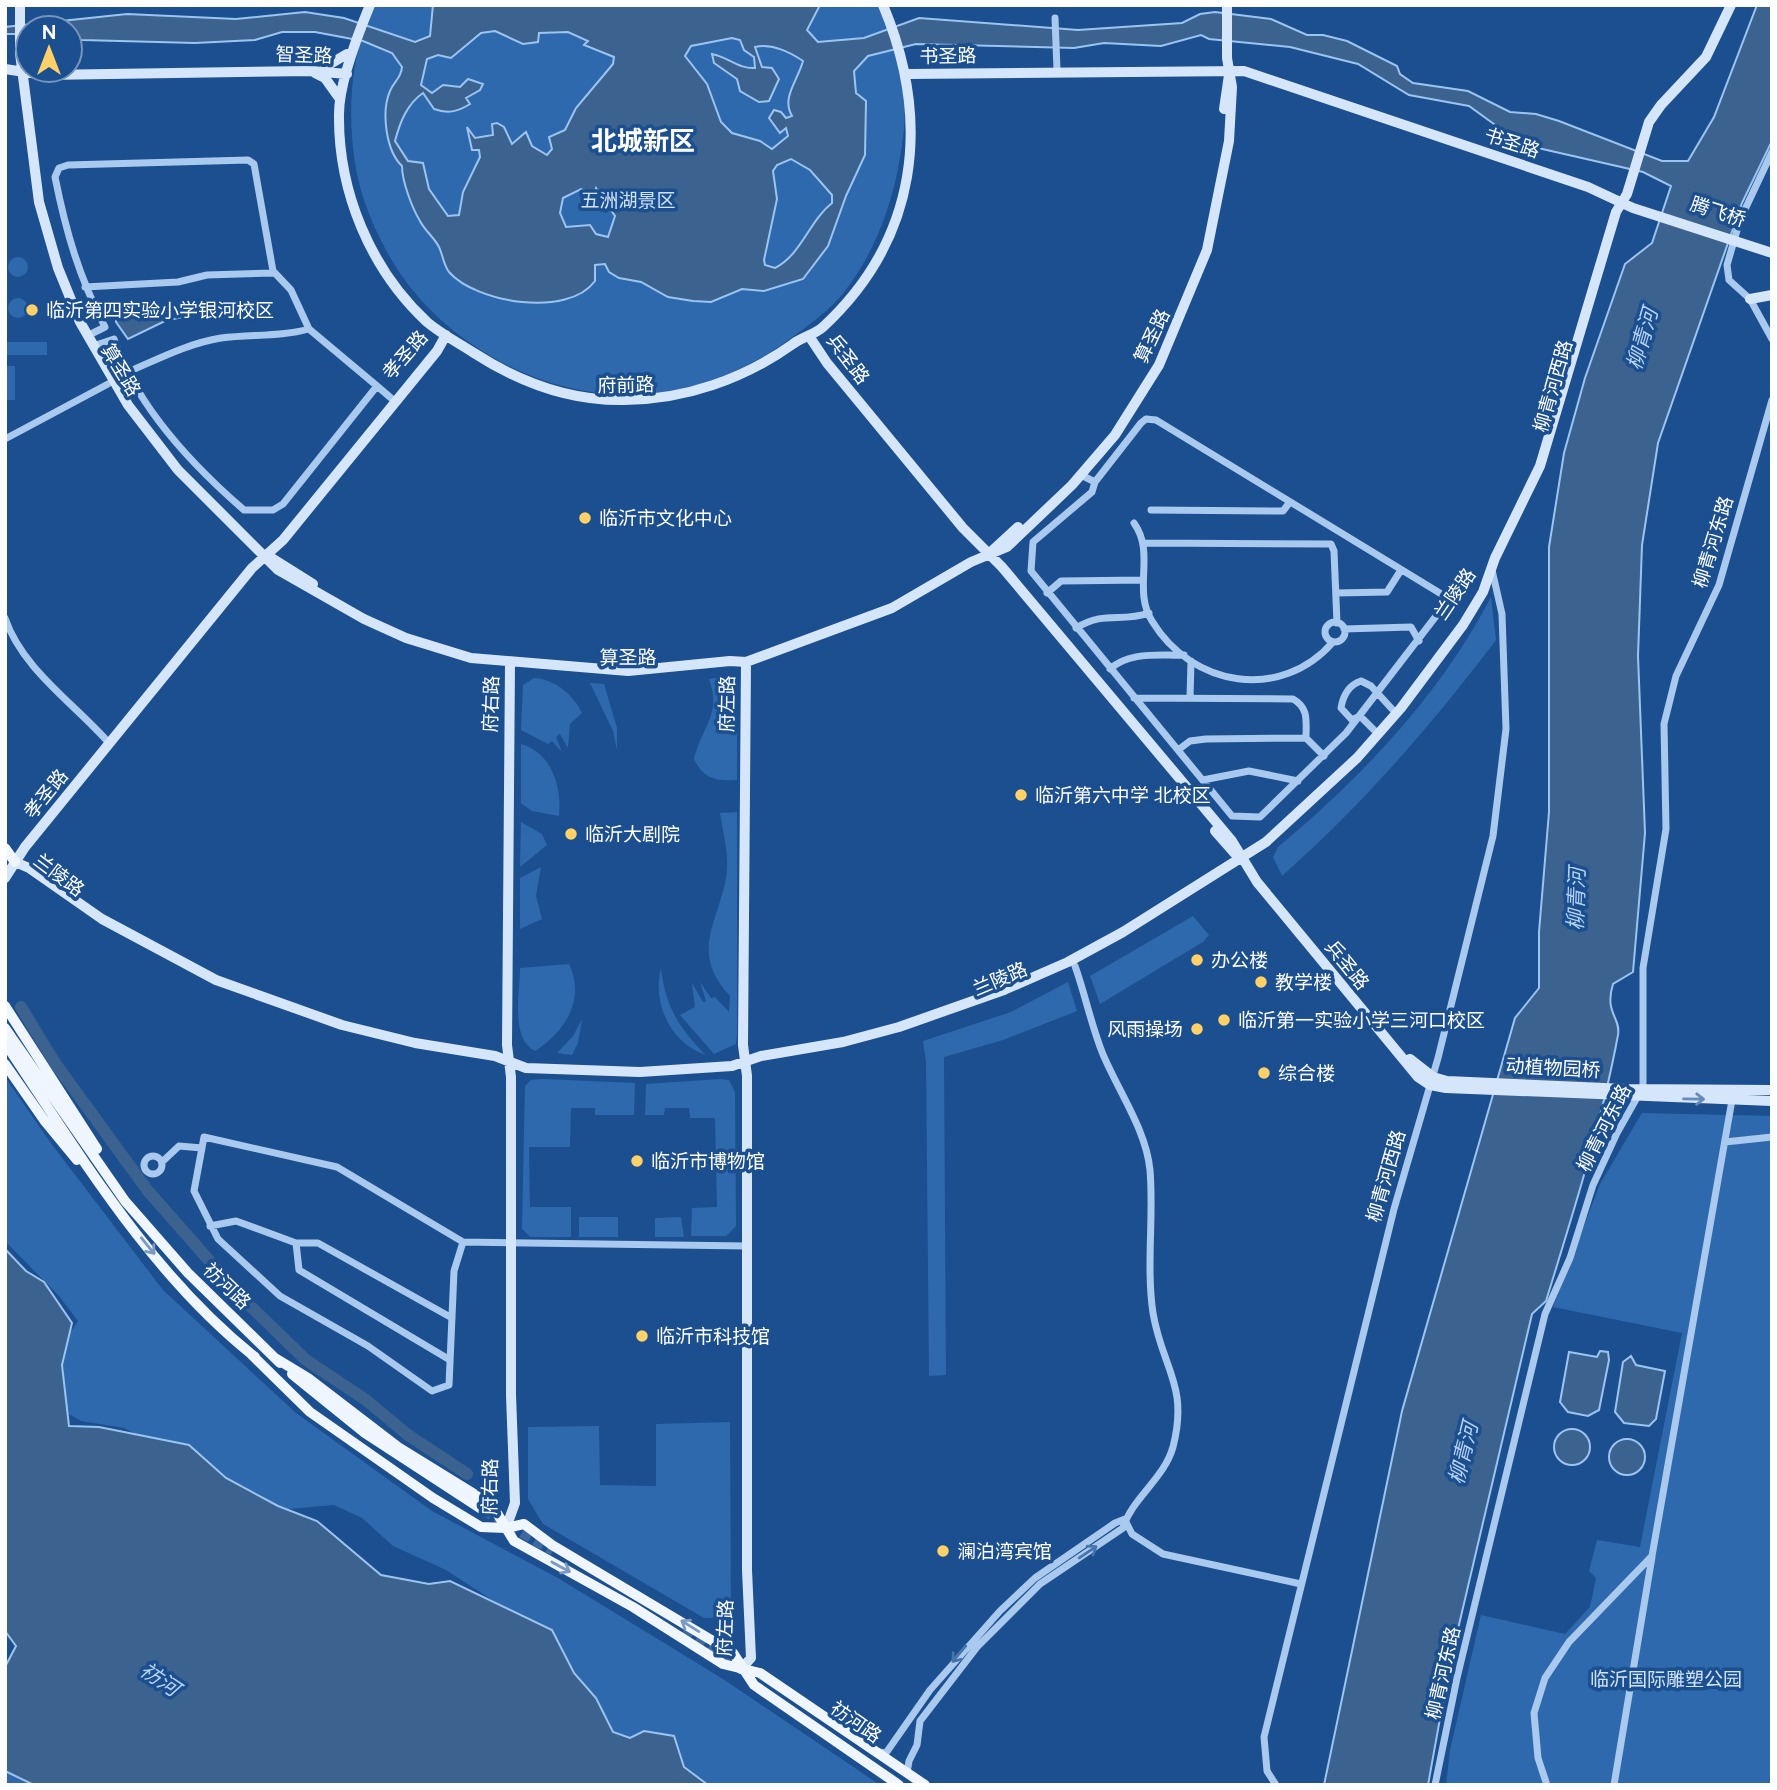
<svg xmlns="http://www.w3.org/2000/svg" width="1777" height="1790" viewBox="0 0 1777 1790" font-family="Figtree,'Noto Sans SC',sans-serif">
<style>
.green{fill:#2e69ad}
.water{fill:#3c6290;stroke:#9cc4f0;stroke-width:2;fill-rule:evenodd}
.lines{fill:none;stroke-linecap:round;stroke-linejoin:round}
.river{stroke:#3c6290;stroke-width:12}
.primary-tunnel{stroke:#3d69a0;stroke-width:10;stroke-dasharray:10 5;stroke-linecap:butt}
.street{stroke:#a9c9ee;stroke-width:7}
.secondary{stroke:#d6e6fa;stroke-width:10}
.primary{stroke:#f0f6ff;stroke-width:10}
.oneway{stroke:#668bba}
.oneway2{stroke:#7b9ac1}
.oneway3{stroke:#4674ac}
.poi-dot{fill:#ffd166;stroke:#1b4f8f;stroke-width:2.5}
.labels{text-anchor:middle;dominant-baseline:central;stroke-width:7;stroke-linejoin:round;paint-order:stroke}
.street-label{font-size:19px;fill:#fff;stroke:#1b4f8f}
.park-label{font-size:19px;fill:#cfe3fa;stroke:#1b4f8f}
.poi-label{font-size:19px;fill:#fff;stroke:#1b4f8f;text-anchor:start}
.water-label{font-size:21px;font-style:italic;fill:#b5d3f5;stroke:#1b4f8f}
.district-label{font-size:26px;font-weight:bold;fill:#fff;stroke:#1b4f8f}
</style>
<rect width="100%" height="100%" fill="#1b4f8f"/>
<path class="green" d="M375,5H879C893,45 908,86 904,129C898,185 883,238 850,284C837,304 817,319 798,333C701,408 583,416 479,349C422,312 386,264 364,200C345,144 346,57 375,5Z
M8 267a10 10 0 1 1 20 0a10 10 0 1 1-20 0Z
M8 308a10 10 0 1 1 20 0a10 10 0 1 1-20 0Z
M5,342H47V355H5Z
M5,366H15V400H5Z
M1491,597L1496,640C1431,726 1363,804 1282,876L1273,857L1278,847C1362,777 1440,695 1491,597Z
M721,677L734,682L737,693V780C715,781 704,779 694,759C702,726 722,714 709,679Z
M534,678C554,679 573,694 582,713L570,724L568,748L560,734L556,737L562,752L552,741L548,744L521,730L523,685Z
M590,683L604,684L617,728V750L613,731Z
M521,744C552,753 562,787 559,816L532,811L521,803Z
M737,812V1035L736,1044L714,1054L680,1015L695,1007L692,983L703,1002L706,1001L700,982L711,998L715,997L729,1012L730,996C690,953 717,925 726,878C730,857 723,834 720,813Z
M521,822L542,834L547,845L520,867Z
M541,867L536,896L542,919L520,929V878Z
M1193,916L1209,935L1203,942L1100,1004L1090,976Z
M569,964C586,999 565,1032 535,1051C510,1039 520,993 520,968Z
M661,968C665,1005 679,1029 706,1055C670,1043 652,1003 661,968Z
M1068,982L1077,1011L1003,1040L944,1057L946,1375L929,1376L926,1062L923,1041L1011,1012Z
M582,1019L578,1043L572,1055L557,1053L573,1036Z
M5,1077L50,1142L163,1290L296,1413L432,1511L558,1578L723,1679L880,1785H699L617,1742L540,1631L446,1570L393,1546L362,1518L334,1505L277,1510L124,1428L81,1421L60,1409V1348L78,1321L59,1296L5,1241Z
M543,1079L635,1083L634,1115H595V1108H571L570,1147H529L530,1207H571V1237H530L522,1229L525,1086L531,1080Z
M720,1079L729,1080L735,1092L736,1226L726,1236H691L692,1208L717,1207L715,1118H690L689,1108H665L664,1115H645L646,1084Z
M1642,1113L1772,1116V1785H1446L1450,1750L1481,1615L1565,1634L1590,1607L1596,1578L1589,1571L1597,1540L1640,1547L1682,1333L1553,1307L1600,1184Z
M618,1217V1237H579V1217Z
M681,1217L684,1237H655V1218Z
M730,1422L731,1617L704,1618L543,1524L528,1499V1427L599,1426L600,1485L656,1486V1424Z
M5,1771L34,1785H5Z"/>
<path class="water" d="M433,5H820L807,30L818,42L864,38L919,18L1078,30L1182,23L1200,14L1215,12L1271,19L1307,35H1323L1347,41L1397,66L1400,74L1413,83L1468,91L1510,112L1536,114L1559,121L1662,161H1688L1714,117L1757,5H1772V141L1742,203L1658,443L1642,545L1638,656L1645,833L1633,972L1613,984C1604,1013 1621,1017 1618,1035C1601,1126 1573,1213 1546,1301L1532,1314L1450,1663L1428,1785H1324L1402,1411L1515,1018L1539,988V932L1549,812V547L1564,453L1585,378L1625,264L1652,243L1671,186L1643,172L1538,148L1509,135L1469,106L1409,95L1358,64L1290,47L1209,39L1201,35L1161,46L1104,43L1074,48L916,44L868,56L854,71L856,93L866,101L865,155L846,196L828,246L803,279L764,291L742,289L711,302L693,301L668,297L641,282L619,278L609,272L605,264L595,265V281C568,318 476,303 449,272C443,264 443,255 439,247C434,237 425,231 420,221C412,208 402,181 402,166C386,151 381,112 390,91C394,81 401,79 402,67L392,53L363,41L315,32H282L255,40L195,43L82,40L70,37V28H28V34H5V27L127,14L236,19L305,12L344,18L415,42L430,36ZM495,31L523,44L538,42L539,33L568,32L588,41L584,45L614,57L613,64L576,108L565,130L549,137L552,149L547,155L532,146L526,132L512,144L504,127L497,123L492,124L493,135L475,138L467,127L472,150H479L480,157L463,192L459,215L448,216L429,189L423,163L408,161L395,141C400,122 407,104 423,93L434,109C448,114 457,112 470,104L466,98L480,90L483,84L468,79L460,87L443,85L432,93L421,85L427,59L438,55L451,58L481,33ZM732,38L740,40L744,50L754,57L755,68C738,69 728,57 712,54L714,63L737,79L740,91L759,102L769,101L779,79L772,68L762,67L755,47C771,43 790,52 803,61C798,80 781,98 792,116L786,118L781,112L774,110L769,118L780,133L786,128L788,136L772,149L760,141L732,133L721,122L707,84L685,56L691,46ZM791,159L810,170L832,195V203C809,221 802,254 775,268L765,265L764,260L777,199L773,171L777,165ZM596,188L615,216L608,237L596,234L590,225L566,227L560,213L563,198L581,189L594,195Z
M151,312L191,315L165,321L128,339L116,322L117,317Z
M5,1249L26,1271L44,1282L72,1323L62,1365L69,1426L99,1427L189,1445L226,1478L278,1506L317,1521L381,1575L429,1584L450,1581L552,1630L574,1673L596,1698L613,1732L630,1738L644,1731L674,1736L684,1767L708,1785H34L5,1771V1667L16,1646L5,1631Z
M1600,1351L1608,1352L1609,1360L1599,1410L1588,1416L1568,1412L1560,1402L1569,1352L1597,1357Z
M1631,1356L1636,1365L1665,1371L1656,1419L1649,1426L1624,1423L1615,1412L1623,1362Z
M1554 1447a18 18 0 1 1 36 0a18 18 0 1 1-36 0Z
M1609 1457a18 18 0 1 1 36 0a18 18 0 1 1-36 0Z"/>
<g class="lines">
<path class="river" d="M21,1007L55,1063L148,1191L244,1300L306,1360L366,1400L408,1435L467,1474"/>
<path class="primary-tunnel" d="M483,1510L553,1551
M684,1630L741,1666"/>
<path class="street" d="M1055,18L1057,70
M1772,152L1740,220L1727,265L1729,280L1750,299L1772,339
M85,287L178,282L207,275L274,273
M87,336L105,327C79,277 66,232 55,177L59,168L68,165L248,160L254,164L273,271L291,290L309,329L377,386
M93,346L114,339C136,406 192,465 244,510H273L283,504L377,386L391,398
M128,372C158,359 189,343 221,338C251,334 280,337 309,329
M5,439L108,384
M1081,475L1095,482L1141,423L1146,419L1156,420L1443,595V607L1346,733L1260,817L1232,816L1031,571L1033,542L1092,492L1095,482
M1151,510L1283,511L1290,502
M1134,523C1156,554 1132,589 1152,621C1192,687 1281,702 1333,642
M1145,543L1331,544L1334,551L1337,623
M1047,593L1061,581L1143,580
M1336,593L1387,592L1401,570
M5,618C22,669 75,704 109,743
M1325 632a10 10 0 1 1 20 0a10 10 0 1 1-20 0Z
M1076,628C1106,610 1120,623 1149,613
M1344,629L1411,627L1419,641
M1110,669C1130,651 1159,656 1184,655
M1134,698L1293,699C1309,708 1306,721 1306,738L1324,756
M1190,698L1191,661
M1374,730L1360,716L1352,720L1341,708C1343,696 1349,685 1361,681L1371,686L1392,709
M1178,750L1190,741L1206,739L1306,738
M1203,780L1249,771L1298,781
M1725,1142L1772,1137
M144 1165a9 9 0 1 1 18 0a9 9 0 1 1-18 0Z
M162,1162L179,1146L202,1148
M210,1226L236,1221L296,1243H318L452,1318
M463,1242L454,1271L449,1385L432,1391L368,1346L280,1296L218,1239L194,1191L204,1137L337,1167L463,1242L747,1246
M296,1243L299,1270L450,1360
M1125,1520L1132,1534L1163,1554L1301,1584
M879,1752L886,1753L930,1690L1000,1611L1035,1578L1115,1523L1125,1519
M907,1773L909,1761L917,1745L920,1721L977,1647L1040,1584L1123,1528C1132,1498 1164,1479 1173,1447C1189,1385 1162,1368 1153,1313C1146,1266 1154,1217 1150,1170C1146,1129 1117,1089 1102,1052C1091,1024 1085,994 1075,966
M1276,1785L1267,1771L1264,1737L1394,1209L1438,1058L1493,836L1506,729L1502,614L1492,570
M1435,1785L1457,1678L1545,1314L1570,1258L1593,1185L1617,1133L1643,1087V968L1666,829L1664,724L1676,676L1719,585L1772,400
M1547,1785L1538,1758L1534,1713L1545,1678L1569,1642L1652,1556L1732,1100
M1614,1785L1652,1557"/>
<path class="secondary" d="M20,5V53L39,202L58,268L80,322L128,405L178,470L278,570L364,619L406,638L471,658L628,671L730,661L746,662L892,608L971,562L1007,547L1072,485L1115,435L1159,365L1207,250L1229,141L1232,87L1227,58V5
M370,5C358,34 339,84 339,114C338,191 370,269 427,322C441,334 459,343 474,353C519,382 570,401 624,400C684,400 744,379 793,344C802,337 814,335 823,327C918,239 932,122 883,5
M325,67L347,54
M5,69L44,75L311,71L347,74
M315,73L325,78L340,99
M907,74L1244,71L1588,187L1633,208L1772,253
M1224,109L1229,75
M1750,299L1772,295
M809,336L827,363L963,528L1002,567L1232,841L1257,882L1418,1077L1430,1085L1446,1088L1772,1101
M993,550L1018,527
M270,557L313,584
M1215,831L1237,856
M15,862L29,868L102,919L216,980L342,1025L415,1043L495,1056L526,1068L640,1072L732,1066L761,1056L843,1042L899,1027L1004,990L1068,962L1123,932L1266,842L1357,758L1401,708L1463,625L1483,592L1495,558L1540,466L1616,212L1627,194L1649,122L1661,105L1706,57L1731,5
M5,878L25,847L252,568L283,540L437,351L446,335
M1410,1059L1433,1077L1447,1081L1626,1089L1772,1090
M506,1528L515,1503L511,1395V1077L507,1045L510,663
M741,1669L751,1658L747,1570V1076L743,1045L746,662"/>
<path class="primary" d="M5,848L15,862
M5,1006L97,1149
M5,1028L125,1201L188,1273L280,1363
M5,1043C79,1153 150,1274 255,1357
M5,1064L44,1120L77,1160
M251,1354L310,1412L433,1498L481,1527L506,1528L524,1524L552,1545L733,1653L754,1685L899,1785
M275,1358L308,1378L398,1447L492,1505L514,1541L633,1607L723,1664L760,1673L925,1785
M292,1374L365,1433L483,1510"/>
</g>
<defs><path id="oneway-shaft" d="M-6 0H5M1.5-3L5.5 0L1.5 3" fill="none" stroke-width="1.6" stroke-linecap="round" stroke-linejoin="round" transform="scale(1.75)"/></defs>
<use class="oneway" href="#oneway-shaft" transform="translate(1694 1099) rotate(1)"/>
<g class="oneway2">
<use href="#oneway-shaft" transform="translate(148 1246) rotate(51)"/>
<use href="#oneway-shaft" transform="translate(561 1567) rotate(29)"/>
<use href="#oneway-shaft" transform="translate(690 1626) rotate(-148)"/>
</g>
<g class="oneway3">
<use href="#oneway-shaft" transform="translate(1088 1552) rotate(-34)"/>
<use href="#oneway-shaft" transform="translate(959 1654) rotate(130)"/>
</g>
<g class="poi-dot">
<circle cx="32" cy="310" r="7"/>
<circle cx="585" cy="518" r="7"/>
<circle cx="1021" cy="795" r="7"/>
<circle cx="571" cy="834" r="7"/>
<circle cx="1197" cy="960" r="7"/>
<circle cx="1261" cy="982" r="7"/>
<circle cx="1224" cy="1020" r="7"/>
<circle cx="1197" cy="1029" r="7"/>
<circle cx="1264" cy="1073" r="7"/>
<circle cx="637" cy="1161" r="7"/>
<circle cx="642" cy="1336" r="7"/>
<circle cx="943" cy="1551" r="7"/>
</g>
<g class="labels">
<g class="street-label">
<text transform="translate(304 55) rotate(2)">智圣路</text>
<text transform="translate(948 56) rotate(-1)">书圣路</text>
<text transform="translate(1512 143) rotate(18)">书圣路</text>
<text transform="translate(1718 212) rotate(18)">腾飞桥</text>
<text transform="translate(1152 336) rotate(-65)">算圣路</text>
<text transform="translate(405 355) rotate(-49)">孝圣路</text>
<text transform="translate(848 359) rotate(53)">兵圣路</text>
<text transform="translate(121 370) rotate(59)">算圣路</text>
<text transform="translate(626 385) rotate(-1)">府前路</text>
<text transform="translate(1553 386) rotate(-74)">柳青河西路</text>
<text transform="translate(1713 542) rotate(-73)">柳青河东路</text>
<text transform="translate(1455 594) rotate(-56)">兰陵路</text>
<text x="628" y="657">算圣路</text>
<text transform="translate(491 704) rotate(-88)">府右路</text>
<text transform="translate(727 704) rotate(-89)">府左路</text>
<text transform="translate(46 794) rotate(-51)">孝圣路</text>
<text transform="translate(59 875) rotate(37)">兰陵路</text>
<text transform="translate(1347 965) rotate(51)">兵圣路</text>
<text transform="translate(1000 979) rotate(-23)">兰陵路</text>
<text transform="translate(1553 1068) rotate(3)">动植物园桥</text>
<text transform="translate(1604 1128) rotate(-63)">柳青河东路</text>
<text transform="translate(1386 1176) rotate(-74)">柳青河西路</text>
<text transform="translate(227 1286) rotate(44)">祊河路</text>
<text transform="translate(490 1487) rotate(-89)">府右路</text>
<text transform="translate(725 1628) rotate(-88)">府左路</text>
<text transform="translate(1443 1673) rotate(-77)">柳青河东路</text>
<text transform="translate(856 1722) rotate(35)">祊河路</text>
</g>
<g class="park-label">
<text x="628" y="200">五洲湖景区</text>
<text x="1666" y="1679">临沂国际雕塑公园</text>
</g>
<g class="poi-label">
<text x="46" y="310">临沂第四实验小学银河校区</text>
<text x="599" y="518">临沂市文化中心</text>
<text x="1035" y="795">临沂第六中学 北校区</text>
<text x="585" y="834">临沂大剧院</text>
<text x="1211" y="960">办公楼</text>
<text x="1275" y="982">教学楼</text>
<text x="1238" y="1020">临沂第一实验小学三河口校区</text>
<text x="1183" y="1029" text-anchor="end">风雨操场</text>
<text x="1278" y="1073">综合楼</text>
<text x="651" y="1161">临沂市博物馆</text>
<text x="656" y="1336">临沂市科技馆</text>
<text x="957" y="1551">澜泊湾宾馆</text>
</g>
<g class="water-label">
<text transform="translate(1642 339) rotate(-74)">柳青河</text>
<text transform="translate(1576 899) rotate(-88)">柳青河</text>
<text transform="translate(1463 1453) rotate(-76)">柳青河</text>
<text transform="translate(160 1679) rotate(34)">祊河</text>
</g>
<g class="district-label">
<text x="643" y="141">北城新区</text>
</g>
</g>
<rect width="1777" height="1790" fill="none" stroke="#ffffff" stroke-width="14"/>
<g transform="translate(49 49)"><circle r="33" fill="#1b4f8f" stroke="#7695bc" stroke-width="2"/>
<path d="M0-5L12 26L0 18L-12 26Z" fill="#ffd166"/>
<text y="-10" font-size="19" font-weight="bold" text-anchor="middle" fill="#ffffff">N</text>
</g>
</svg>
